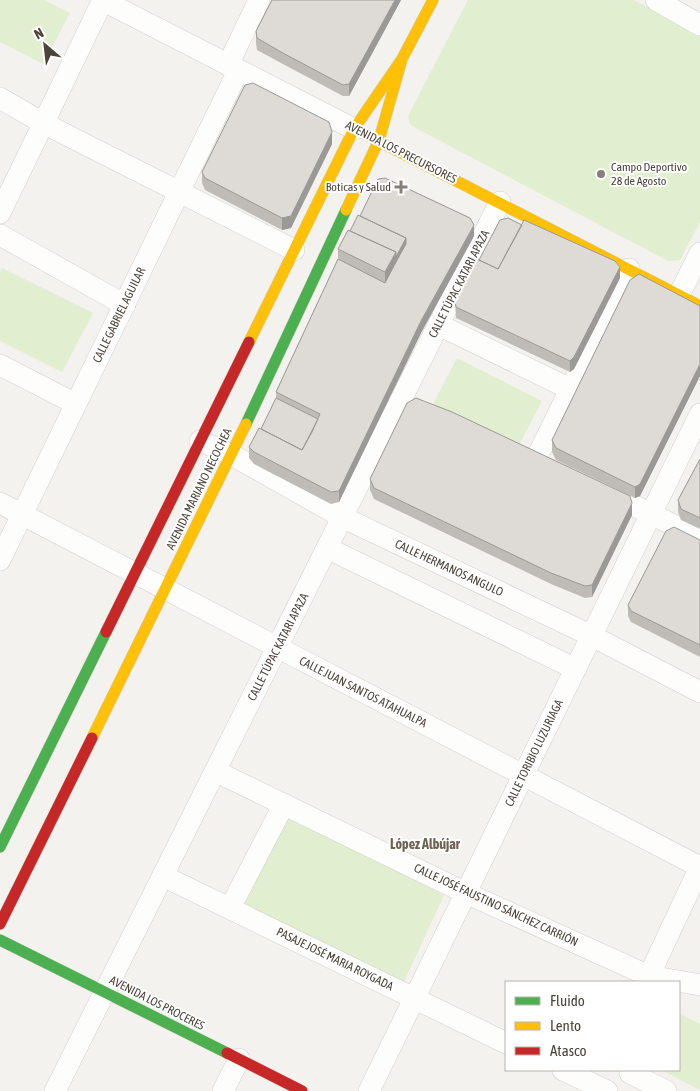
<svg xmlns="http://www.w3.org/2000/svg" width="700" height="1091" viewBox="0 0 700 1091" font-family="'Asap Condensed',sans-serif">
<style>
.green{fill:#e1eecf}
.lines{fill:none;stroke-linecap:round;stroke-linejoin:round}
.street-casing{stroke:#d2d0cb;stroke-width:22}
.fast-casing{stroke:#d3cfc5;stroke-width:12}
.slow-casing{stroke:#d3cfc5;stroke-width:12}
.jam-casing{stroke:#d3cfc5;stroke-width:12}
.street{stroke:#fdfdfc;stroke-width:21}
.fast{stroke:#4caf50;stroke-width:11}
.slow{stroke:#ffc107;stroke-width:11}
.jam{stroke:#c62828;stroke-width:11}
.wall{fill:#bfbcb8}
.shaded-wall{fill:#9b9996}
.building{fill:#dedbd6;stroke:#9b9996}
.poi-dot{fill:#868178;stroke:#fff;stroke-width:2}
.labels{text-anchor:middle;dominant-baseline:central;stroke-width:4;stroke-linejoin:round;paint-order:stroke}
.street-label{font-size:12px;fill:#4b4439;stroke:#fff}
.poi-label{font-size:12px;fill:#4b4439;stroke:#fff;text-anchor:start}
.neighbourhood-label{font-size:14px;font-weight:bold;fill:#6e6250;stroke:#fff}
</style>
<rect width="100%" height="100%" fill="#f4f2ee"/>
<path class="green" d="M0,0H44L70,13L43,64L0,42Z
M468,0H634L700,36V222L680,260L668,261L410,125L408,116Z
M2,268L93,313L62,372L0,341V272Z
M457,358L542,401L517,449L432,406Z
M288,816L444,895L404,982L244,905Z
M679,1013L700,1024V1090L661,1070H679Z"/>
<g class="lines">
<g class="street-casing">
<path id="street" d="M102,0L354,129
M656,0L700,25
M228,65L259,0
M0,98L43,123L294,250
M0,213L103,0
M0,235L125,305
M679,295L700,253
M439,325L570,389
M0,365L76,404
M200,441L232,455L342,517L592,636L700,692
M536,459L629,269
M606,492L700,538
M0,503L700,867
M327,548L576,669
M0,560L238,71
M215,771L466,893L649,976L700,985
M163,876L506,1043
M230,908L284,804
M649,976L700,867
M563,1070L607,1091
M630,1073L666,1091
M55,1091L500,202
M223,1091L239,1059
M369,1091L700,414"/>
</g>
<g class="fast-casing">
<path id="fast" d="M246,424L346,210
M0,847L106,632
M0,940L227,1053"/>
</g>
<g class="slow-casing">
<path id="slow" d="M363,133L700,306
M346,210L379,140L402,59
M249,342L354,129L402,59L433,0
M92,738L246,424"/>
</g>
<g class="jam-casing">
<path id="jam" d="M106,632L249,342
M0,924L92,738
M227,1053L302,1091"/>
</g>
<use href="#street" class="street"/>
<use href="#fast" class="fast"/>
<use href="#slow" class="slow"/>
<use href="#jam" class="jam"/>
</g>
<path class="wall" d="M401,0L349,96H343L281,63L257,50L256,43V31Z
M332,144L291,228L282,230L205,190L202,183V172Z
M360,216L474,236L421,333L339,502L331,504L254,464L249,458V447L261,429L276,398V392L338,259V249Z
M479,260L620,278L574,369L570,372L456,318L455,301Z
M700,306V376L640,496L635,498L556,460L552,452V440Z
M700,459V529L681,520L678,512V500Z
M370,479L632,515L592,597L585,598L551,584L374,499L370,490Z
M700,540V657L631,622L628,616V605Z"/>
<path class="shaded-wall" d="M395,0H401L349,96V84Z
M332,132V144L291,228L282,230V218Z
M474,225V236L421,333L339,502V491L421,321Z
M406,238V255L385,294V272L396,252Z
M620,267V278L574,369L570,372V361Z
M700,364V376L640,496L635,498V487Z
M632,503V515L592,597V585Z"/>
<path class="building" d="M272,0H395L349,84L343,85L281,52L257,38L256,31Z
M253,83L329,122L332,132L291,216L282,218L205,178L202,172L245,85Z
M385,178L470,218L474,225L421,321L339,491L331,492L254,452L249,447L259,428L302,450L312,432L320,414L276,392L338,259L385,283L396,262L406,244V238L360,216L378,179Z
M358,215L406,238L396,257V252L350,231Z
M508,218L522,225L498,269L479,260L500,220Z
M524,220L615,261L620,267L574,357L570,361L456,307L455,301L477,259L498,269Z
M348,230L396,252L385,272L338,249Z
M639,274L700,306V364L640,484L635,487L556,448L552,440L630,280Z
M276,398L318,419L302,450L261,429Z
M416,398L452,412L630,496L632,503L592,585L585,586L551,573L374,488L370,479L407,403Z
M700,459V518L681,509L678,500Z
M674,527L700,540V645L631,611L628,605L666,531Z"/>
<g class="poi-dot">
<circle cx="601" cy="174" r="5"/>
<path d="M398.5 179.5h5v5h5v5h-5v5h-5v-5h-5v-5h5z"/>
</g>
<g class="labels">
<g class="street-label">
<text transform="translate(401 152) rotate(27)">AVENIDA LOS PRECURSORES</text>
<text transform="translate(459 284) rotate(-63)">CALLE TÚPAC KATARI APAZA</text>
<text transform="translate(119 315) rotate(-64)">CALLE GABRIEL AGUILAR</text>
<text transform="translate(199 489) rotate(-64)">AVENIDA MARIANO NECOCHEA</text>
<text transform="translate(449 568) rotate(25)">CALLE HERMANOS ANGULO</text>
<text transform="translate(278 647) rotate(-63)">CALLE TÚPAC KATARI APAZA</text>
<text transform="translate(363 692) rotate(27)">CALLE JUAN SANTOS ATAHUALPA</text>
<text transform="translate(534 753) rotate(-64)">CALLE TORIBIO LUZURIAGA</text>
<text transform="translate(496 905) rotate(25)">CALLE JOSÉ FAUSTINO SÁNCHEZ CARRIÓN</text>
<text transform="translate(335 959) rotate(26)">PASAJE JOSÉ MARIA ROYGADA</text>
<text transform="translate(157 1003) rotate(27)">AVENIDA LOS PROCERES</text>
</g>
<g class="poi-label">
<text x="611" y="167">Campo Deportivo<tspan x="611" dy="14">28 de Agosto</tspan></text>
<text x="391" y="187" text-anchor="end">Boticas y Salud</text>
</g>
<g class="neighbourhood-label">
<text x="425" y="844">López Albújar</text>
</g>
</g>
<rect x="505" y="981" width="175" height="90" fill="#ffffff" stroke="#b7b4b0"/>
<rect x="515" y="997" width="25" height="8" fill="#4caf50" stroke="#b7b4b0"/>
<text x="550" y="1006" font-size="15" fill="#4b4439">Fluido</text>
<rect x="515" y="1022" width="25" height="8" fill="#ffc107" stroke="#b7b4b0"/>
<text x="550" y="1031" font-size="15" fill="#4b4439">Lento</text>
<rect x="515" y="1047" width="25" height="8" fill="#c62828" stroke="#b7b4b0"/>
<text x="550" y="1056" font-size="15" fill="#4b4439">Atasco</text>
<g transform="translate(45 45) rotate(332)" stroke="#ffffff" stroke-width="4" paint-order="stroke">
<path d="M0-4L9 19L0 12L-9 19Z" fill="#4b4439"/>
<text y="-8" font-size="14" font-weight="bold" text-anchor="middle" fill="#4b4439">N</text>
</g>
</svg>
